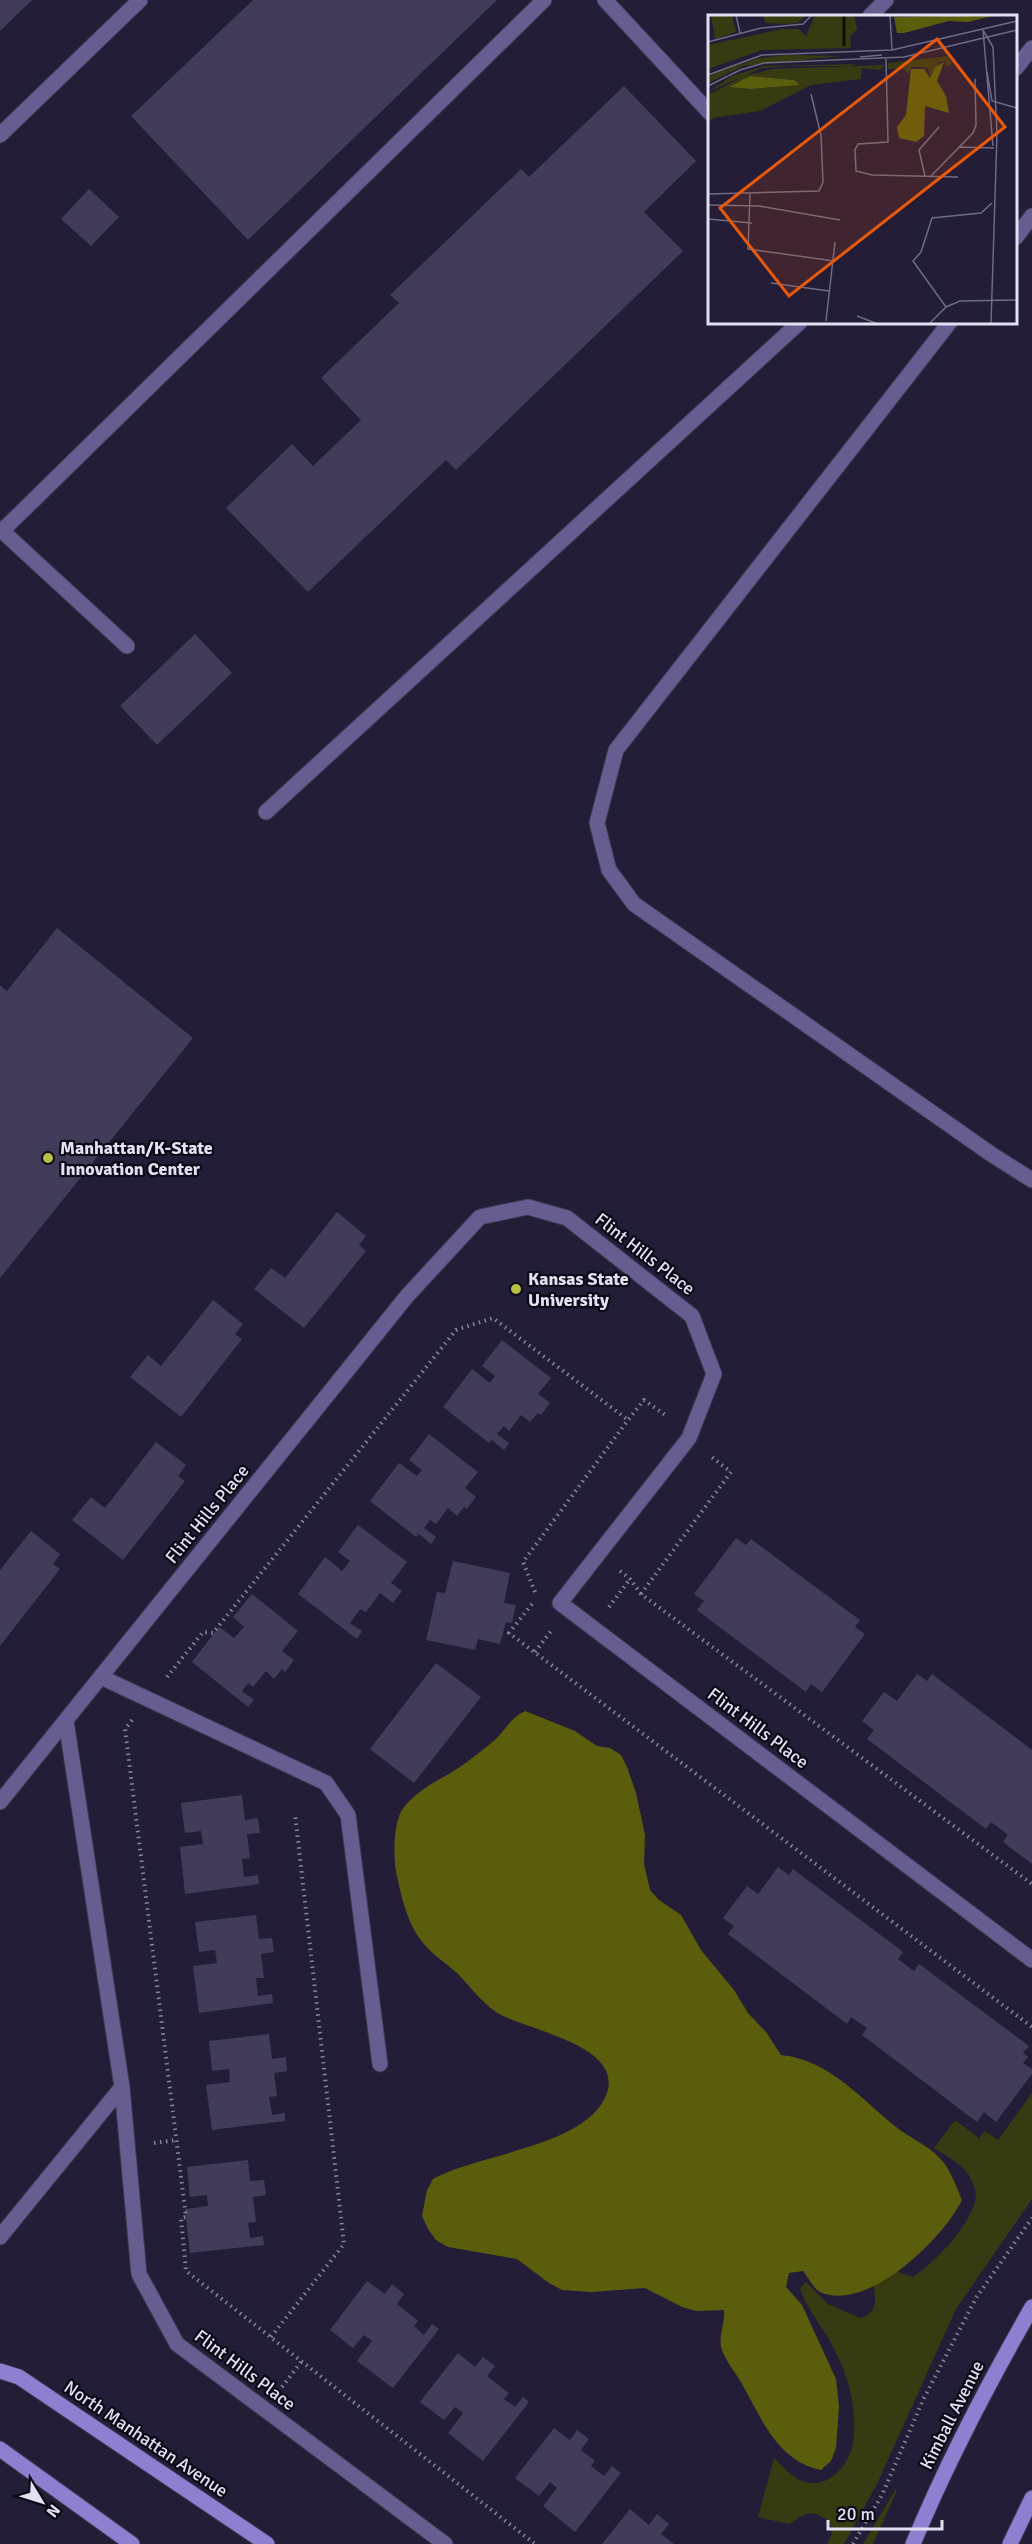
<svg xmlns="http://www.w3.org/2000/svg" width="1032" height="2544" viewBox="0 0 1032 2544" font-family="Signika,sans-serif">
<style>
.green{fill:#383b12}
.forest{fill:#5a5e0c}
.building{fill:#423c5a}
.lines{fill:none;stroke-linecap:round;stroke-linejoin:round}
.lane-casing{stroke:#3e3852;stroke-width:17}
.street-casing{stroke:#3e3852;stroke-width:17}
.secondary-casing{stroke:#3e3852;stroke-width:17}
.path{stroke:#88859b;stroke-width:4;stroke-dasharray:1.5 4.5;stroke-linecap:butt}
.lane{stroke:#685d91;stroke-width:15}
.street{stroke:#685d91;stroke-width:15}
.secondary{stroke:#907ed1;stroke-width:15}
.poi-dot{fill:#bac046;stroke:#0c0a16;stroke-width:2}
.labels{text-anchor:middle;dominant-baseline:central;stroke-width:4.5;stroke-linejoin:round;paint-order:stroke}
.poi-label{font-size:18px;font-weight:bold;fill:#e2e0f2;stroke:#0c0a16;text-anchor:start}
.street-label{font-size:18px;fill:#e2e0f2;stroke:#0c0a16}
.inset-river{fill:none;stroke:#0d0e00;stroke-width:3}
.inset-road{fill:none;stroke:#6f6b82;stroke-width:1.5}
.view{fill:#e8590c;fill-opacity:0.15;stroke:#e8590c;stroke-width:3}
.inset-edge{fill:none;stroke:#e2e0f2;stroke-width:3}
</style>
<rect width="100%" height="100%" fill="#231d38"/>
<path class="green" d="M1032,2093V2199L956,2309L877,2484L844,2544H827L832,2534L830,2522C812,2509 807,2511 790,2524L758,2517L774,2458C783,2466 791,2477 802,2481C825,2490 844,2470 851,2451C855,2439 855,2422 853,2409C851,2384 840,2358 827,2336C817,2320 806,2306 800,2288L806,2282L828,2304L860,2318C880,2312 875,2299 873,2281L892,2270L913,2277C933,2265 983,2214 975,2189C969,2166 952,2160 934,2148L955,2120L979,2138L985,2131L998,2140Z
M897,2487L895,2495L873,2544H863Z"/>
<path class="forest" d="M525,1711L575,1731L597,1746L610,1748L621,1755L627,1767L636,1793L645,1835L644,1864L650,1890L659,1900L681,1915L701,1950L734,1990L748,2013L766,2032L781,2055C831,2060 862,2101 900,2130C914,2140 933,2148 944,2163C952,2174 957,2188 962,2200C943,2239 867,2313 820,2292C813,2288 808,2277 803,2271L789,2273L786,2287L802,2305L836,2379L839,2406L836,2448L831,2461L821,2470C777,2461 762,2419 742,2384C736,2373 724,2359 721,2347C719,2334 725,2323 724,2310L696,2311L682,2307L645,2288L591,2292L562,2290L549,2283L517,2259L448,2247L436,2240L428,2229L422,2216L427,2190L433,2179C479,2153 588,2147 607,2093C623,2044 524,2030 496,2012C480,2001 470,1986 457,1973C451,1967 443,1962 436,1956C410,1934 404,1908 397,1876C393,1860 393,1824 402,1810C418,1787 446,1778 467,1762C477,1754 487,1747 496,1739C506,1728 511,1718 525,1711Z"/>
<path class="building" d="M0,0H32L0,31Z
M253,0H497L248,240L131,116Z
M624,86L696,161L644,212L683,251L456,470L446,460L308,592L226,508L292,444L313,466L361,420L321,378L399,303L390,295L521,169L529,177Z
M89,189L119,217L91,246L61,219Z
M195,634L232,673L157,745L120,706Z
M57,928L193,1038L0,1278V985L7,991Z
M337,1212L366,1236L359,1245L366,1251L304,1328L254,1289L271,1268L285,1278Z
M213,1300L243,1324L235,1334L242,1339L181,1417L130,1377L148,1355L161,1366Z
M502,1340L551,1378L538,1394L550,1403L541,1415L538,1413L530,1422L521,1415L509,1431L504,1426L497,1434L509,1443L504,1450L492,1440L489,1443L443,1407L472,1369L490,1383L495,1376L482,1366Z
M429,1434L478,1472L465,1488L476,1497L467,1509L464,1507L457,1516L448,1508L436,1524L430,1520L424,1528L436,1537L431,1544L419,1534L416,1537L370,1501L399,1463L417,1476L422,1470L409,1460Z
M156,1442L186,1465L178,1476L185,1481L123,1560L72,1520L91,1497L105,1508Z
M358,1525L407,1562L391,1583L402,1591L393,1603L380,1593L366,1612L360,1609L350,1623L362,1631L357,1639L298,1594L325,1557L342,1571L350,1561L338,1552Z
M31,1531L60,1554L53,1564L60,1569L0,1646V1570Z
M736,1538L746,1545L751,1539L860,1620L855,1627L865,1634L822,1692L811,1684L806,1692L697,1610L704,1601L694,1594Z
M453,1561L510,1573L504,1603L516,1605L512,1623L506,1622L500,1644L478,1639L475,1650L426,1640L437,1592L445,1593Z
M252,1594L298,1631L282,1651L294,1660L285,1672L282,1669L274,1679L266,1671L253,1687L248,1683L242,1691L254,1700L248,1707L192,1662L219,1627L234,1638L244,1627L233,1617Z
M436,1663L481,1697L414,1783L370,1749Z
M917,1674L927,1681L932,1674L1032,1750V1864L1003,1842L1008,1835L991,1822L986,1829L867,1739L874,1730L862,1721L884,1692L897,1701Z
M242,1795L245,1820L258,1818L260,1833L247,1834L250,1858L242,1859L244,1877L258,1875L259,1884L185,1894L180,1847L203,1844L201,1831L185,1833L181,1803Z
M778,1867L789,1875L793,1869L903,1952L898,1959L914,1971L919,1964L1029,2046L1023,2053L1028,2057L1023,2063L1032,2069V2074L996,2122L984,2112L977,2122L862,2035L867,2028L851,2017L847,2024L728,1934L734,1926L723,1918L747,1886L758,1894Z
M256,1915L259,1939L272,1938L274,1952L261,1954L264,1978H256L258,1996L272,1994L273,2003L199,2013L193,1966L217,1963L215,1950L199,1952L195,1922Z
M269,2034L272,2059L286,2057L287,2071L274,2073L277,2096L269,2097L272,2115L285,2113V2121L212,2130L206,2085L230,2082L229,2069L212,2071L209,2041Z
M248,2160L250,2181L264,2180L266,2195L253,2197L256,2222L248,2223L250,2238L263,2236L264,2245L190,2253L185,2209L208,2206L207,2195L190,2197L187,2167Z
M367,2281L385,2294L392,2284L404,2294L397,2304L418,2321L414,2326L424,2335L432,2324L439,2329L393,2388L357,2361L372,2341L364,2335L353,2348L330,2330Z
M458,2353L475,2367L483,2357L495,2366L487,2376L509,2393L504,2399L515,2407L523,2397L529,2402L483,2461L448,2433L463,2413L455,2407L444,2420L420,2402Z
M554,2428L570,2440L577,2430L589,2439L581,2450L595,2461L591,2466L604,2476L612,2466L621,2473L575,2532L543,2506L557,2488L550,2482L539,2496L515,2478Z
M630,2509L649,2525L657,2514L669,2524L661,2534L674,2544H602Z"/>
<g class="lines">
<g class="lane-casing">
<path id="lane" d="M605,0L710,113
M870,16L886,0
M0,135L140,0
M950,322L616,750L597,823L609,870L634,904L991,1154L1032,1180
M0,529L127,646
M2,531L544,0
M266,812L800,322
M101,1677L326,1783L348,1815L380,2064"/>
</g>
<g class="street-casing">
<path id="street" d="M1016,68L1032,48
M1016,237L1032,216
M66,1721L122,2087L139,2274L177,2344L445,2544
M0,1802L407,1296L480,1217L528,1207L567,1218L692,1316L714,1374L689,1438L560,1603L1032,1960
M0,2237L122,2087"/>
</g>
<g class="secondary-casing">
<path id="secondary" d="M0,2371L19,2377L267,2544
M0,2449L132,2544
M913,2544C947,2462 988,2384 1032,2307
M1010,2544L1032,2498"/>
</g>
<path class="path" d="M620,1571L630,1579L641,1594L1032,1884
M535,1592L523,1562L628,1420L644,1400L668,1417
M641,1594L731,1472L709,1455
M532,1604L509,1633L1032,2027
M609,1607L630,1579
M535,1652L551,1631
M167,1677L203,1632L213,1633L456,1330L493,1318L628,1420
M132,1720L125,1729L186,2217L181,2218L186,2271L535,2544
M154,2143L178,2140
M271,2337L344,2244L295,1814
M282,2387L301,2362
M853,2544L882,2495L923,2400L976,2298L1032,2218"/>
<use href="#lane" class="lane"/>
<use href="#street" class="street"/>
<use href="#secondary" class="secondary"/>
</g>
<g class="poi-dot">
<circle cx="48" cy="1158" r="6"/>
<circle cx="516" cy="1289" r="6"/>
</g>
<g class="labels">
<g class="poi-label">
<text x="60" y="1148">Manhattan/K-State<tspan x="60" dy="21">Innovation Center</tspan></text>
<text x="528" y="1279">Kansas State<tspan x="528" dy="21">University</tspan></text>
</g>
<g class="street-label">
<text transform="translate(645 1254) rotate(38)">Flint Hills Place</text>
<text transform="translate(207 1514) rotate(-51)">Flint Hills Place</text>
<text transform="translate(758 1728) rotate(37)">Flint Hills Place</text>
<text transform="translate(245 2370) rotate(37)">Flint Hills Place</text>
<text transform="translate(952 2415) rotate(-63)">Kimball Avenue</text>
<text transform="translate(146 2439) rotate(34)">North Manhattan Avenue</text>
</g>
</g>
<g transform="translate(708 15)">
<rect width="309" height="309" fill="#231d38"/>
<path d="M3,0H24L28,17L7,24ZM54,0H99L89,8L77,9L58,8ZM107,0H146L149,14L142,22L143,33L54,35L0,54V30L74,14H91L98,21ZM78,40L132,41L35,51L0,68V63L10,57L51,43ZM250,40L240,42L244,49L238,52L237,46L231,47L222,61L220,53L212,52H203L201,59L196,54H180V48ZM150,49L142,51H77L54,53L0,77L24,61L57,51ZM176,50V56H173L176,54V51L172,55L154,53L153,64L103,70L52,96L5,103L0,108V80L36,61L65,54ZM42,61L86,65L92,70L43,74L21,72Z" fill="#383b12" fill-rule="evenodd"/>
<path d="M288,0L260,7L241,6L196,18H189L186,2ZM236,47L229,66L238,81L241,98L217,91L216,121L208,127L191,123L189,112L198,100L203,54H216L222,63L227,52ZM42,61L86,65L92,70L43,74L21,72Z" fill="#5a5e0c"/>
<path class="inset-river" d="M136,0V31"/>
<path class="inset-road" d="M28,0L32,18M182,0L184,35M275,15L285,32L289,119L283,309M275,15L285,131M0,27L53,13L95,9L104,0M152,42L174,40M178,44L180,127L150,129L147,135L148,156L164,160L250,162M279,57L284,86L309,93M0,60L54,40L184,35L309,6M0,71L32,55L56,48L196,42L309,15M250,132L286,133M217,161L211,135L231,112M223,161L265,118L268,110L267,64M0,179L111,176L115,167L113,120L103,79M42,179L40,234L126,246M0,190L51,191L132,205M0,204L44,208M63,268L121,276M238,292L205,246L213,237L224,203L273,198L284,188M149,301L170,309M118,306L127,227M221,309L238,292L252,286L309,285"/>
<path class="view" d="M229,24L297,112L81,281L12,193Z"/>
<rect width="309" height="309" class="inset-edge"/>
</g>
<g transform="translate(42 2502) rotate(128)" stroke="#0c0a16" stroke-width="4.5" paint-order="stroke">
<path d="M0-4.5L10 22L0 15L-10 22Z" fill="#e2e0f2"/>
<text y="-9" font-size="16" font-weight="bold" text-anchor="middle" fill="#e2e0f2">N</text>
</g>
<path d="M828 2520v9h114v-9" fill="none" stroke="#e2e0f2" stroke-width="3"/>
<text x="837" y="2520" font-size="18" fill="#e2e0f2" stroke="#0c0a16" stroke-width="4.5" paint-order="stroke">20 m</text>
</svg>
